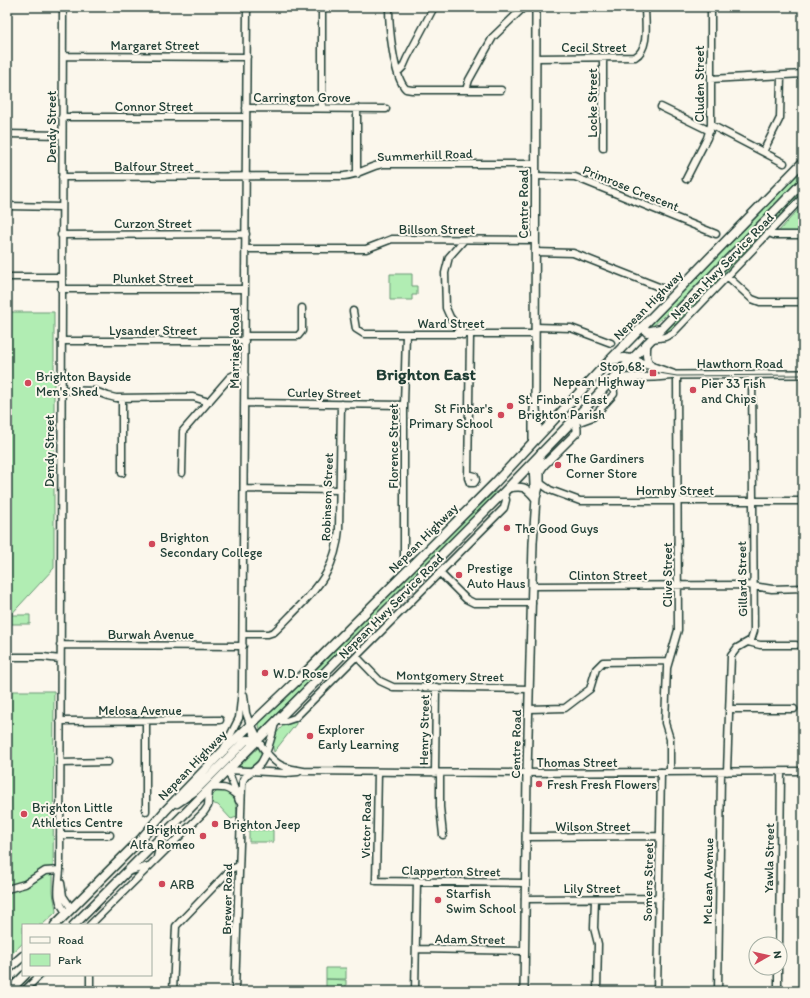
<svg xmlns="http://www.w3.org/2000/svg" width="810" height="998" viewBox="0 0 810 998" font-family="Itim,sans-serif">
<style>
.green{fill:#b1edb3;stroke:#689574}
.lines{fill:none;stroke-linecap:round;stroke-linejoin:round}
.minor-casing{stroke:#1f3d34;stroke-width:9}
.major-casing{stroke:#1f3d34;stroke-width:10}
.highway-casing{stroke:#1f3d34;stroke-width:11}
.minor{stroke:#fbf7ec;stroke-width:6}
.major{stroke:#fbf7ec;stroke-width:7}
.highway{stroke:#fbf7ec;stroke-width:8}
.tram{stroke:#1f3d34;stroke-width:1}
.poi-dot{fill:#d1495b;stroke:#fbf7ec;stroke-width:1.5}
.labels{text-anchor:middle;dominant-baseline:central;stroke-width:4;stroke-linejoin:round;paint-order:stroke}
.street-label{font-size:13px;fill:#1f3d34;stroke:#fbf7ec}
.poi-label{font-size:13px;fill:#1f3d34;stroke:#fbf7ec;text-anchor:start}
.district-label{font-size:17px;font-weight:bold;fill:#1f3d34;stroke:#fbf7ec}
</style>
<rect width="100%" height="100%" fill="#fbf7ec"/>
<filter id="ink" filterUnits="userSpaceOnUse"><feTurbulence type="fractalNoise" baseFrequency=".025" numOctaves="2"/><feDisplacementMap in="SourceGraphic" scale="8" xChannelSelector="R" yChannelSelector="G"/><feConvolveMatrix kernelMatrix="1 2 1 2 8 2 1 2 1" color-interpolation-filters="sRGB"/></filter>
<g filter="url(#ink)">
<path class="green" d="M803,169V175L687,295L652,327L647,329Z
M803,189V193L673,331L661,336Z
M803,204V216L801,217L803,221V233L778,232Z
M390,274H412V286H417V295H412V300H390Z
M7,312H54V568L7,619Z
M494,492H498L260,730L259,725L260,722C297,690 330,655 364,620C407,577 450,534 494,492Z
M11,615H30V624H11Z
M7,691H54L53,891C53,897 56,906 56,912L42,925H23V943L7,958Z
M293,722H296V724L274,752L272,744C276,732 280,725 293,722Z
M259,747L261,755C258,765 249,770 239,766Z
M218,790C234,788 237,804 237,817L231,819L218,805L211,803L212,796Z
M249,830H273V842H249Z
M326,968H346V979H326Z
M326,979L346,980V991L326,990Z"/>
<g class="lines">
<g class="minor-casing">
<path id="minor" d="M63,7L60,870C59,886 54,900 67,913
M389,7C389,25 393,77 406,89L412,90H501
M63,56L247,57
M536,58L635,57C650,49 645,22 645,7
M398,72L403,67L407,58L434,7
M711,79L803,74
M466,90L469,80L493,37L524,7
M661,107L710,131
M246,108L386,109
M322,108V7
M357,108V174
M62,117H246
M711,125L784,163
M7,134L62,135
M603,148V58
M763,152L780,118L781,76
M535,176L575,177L716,234
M62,177L344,176C359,175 369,166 383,164H535
M686,179L707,138L711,125V7
M7,206L61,207
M769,233L774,235H803
M61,235L246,234
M245,249H366L392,239L535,240
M535,252L573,253L664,289
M727,276L752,299L760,302H803
M7,277H61
M61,289H245
M353,311L356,329L364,334H535
M535,327L571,328L611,343
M463,335L450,317L446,308L445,273L449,257L464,240
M245,336H298L302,331V308
M652,339L665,337L673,333L803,197
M61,341H245
M61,390L95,391L108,396L116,398L193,397L209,402
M122,398V473
M244,403L404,405
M576,417L582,421L593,417L614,394L613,378
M182,473L183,431L230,377L234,375H245
M468,474L475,476L476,480L474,483H470L468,478L470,335
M540,483L550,490L580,501H803
M244,489L340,490
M404,557V405L406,334
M440,573L466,599L474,603H532
M532,586L747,585L772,589L803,588
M243,634H268L274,632C282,625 289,617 296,610C321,585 336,566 339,529L341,404
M748,642L760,645H796
M60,645L243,646
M7,657H43L60,659
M357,657L380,681L393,687L529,689
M244,695L246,713L250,724
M529,709L565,708L590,689L596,669L603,662L668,661
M729,709H794
M60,721L220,720
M276,721H286L295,718L504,508L506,500L504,492
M258,740C263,749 274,764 285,767C291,769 298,770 304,771L518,773L803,771
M224,748L239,718L242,690L247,7
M60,763L108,762
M228,770L286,773L298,772
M228,770L239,801
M378,772L376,881L525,883
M670,772V739L665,723L667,668L678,630L677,375
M727,772L731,656L737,648L751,640L754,631L752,375
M435,773L436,687
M440,773V807L443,835
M210,788C222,787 228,787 237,796
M146,811V721
M60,835H110
M526,837L660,836
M157,857L162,837
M128,872L148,866
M61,883L63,896L71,908
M7,889L25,884L45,871L60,870
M525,899L659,898
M595,899L594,928L598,944L597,991
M90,925L204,812L208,806L209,789
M779,944L781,772
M416,949L524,951
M90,975V991
M24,991L40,975
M173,991L176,926L231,869L239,866
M235,991L242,784C244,773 255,771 261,763C268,752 272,736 275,723
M415,991L417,881
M657,991L661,772
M718,991L721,772
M778,991V968"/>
</g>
<g class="major-casing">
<path id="major" d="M647,343C646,353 645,361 653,368
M631,359L673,374
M614,378L655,377L677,375L803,374
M536,409L539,435
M533,442V419L535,400L536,7
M533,462L534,485L536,498
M540,471L544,465L577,432V429L575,418
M508,488C522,486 526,486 535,498
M524,991L527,773L533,543L536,498L540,483V454"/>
</g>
<g class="highway-casing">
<path id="highway" d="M643,326L647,332L660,329
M611,360L624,358L631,359
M250,724L258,740
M177,803L196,790L246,740H258
M55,925L140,840L166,810L223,751L305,673L495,483L606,364L803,162
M74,925L504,492L803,182
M7,970L23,956
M9,991L25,975"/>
</g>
<use href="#minor" class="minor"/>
<use href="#major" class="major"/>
<use href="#highway" class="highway"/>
<path class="tram" d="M635,369L677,376L803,375"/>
</g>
</g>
<g class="poi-dot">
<rect x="649" y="369" width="8" height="8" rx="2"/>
<circle cx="28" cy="383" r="4"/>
<circle cx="693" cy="390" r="4"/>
<circle cx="510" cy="406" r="4"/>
<circle cx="501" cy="415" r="4"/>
<circle cx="558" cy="465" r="4"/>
<circle cx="507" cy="528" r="4"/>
<circle cx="152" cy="544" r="4"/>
<circle cx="459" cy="575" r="4"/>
<circle cx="265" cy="673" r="4"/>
<circle cx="310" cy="736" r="4"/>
<circle cx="539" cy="784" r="4"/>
<circle cx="24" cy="814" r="4"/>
<circle cx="215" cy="824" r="4"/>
<circle cx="203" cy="836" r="4"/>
<circle cx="162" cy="884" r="4"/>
<circle cx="438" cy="900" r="4"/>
</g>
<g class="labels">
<g class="street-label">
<text x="155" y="45">Margaret Street</text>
<text x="594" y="47">Cecil Street</text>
<text transform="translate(699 84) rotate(-90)">Cluden Street</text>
<text x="302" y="97">Carrington Grove</text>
<text transform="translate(592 103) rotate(-90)">Locke Street</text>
<text x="154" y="106">Connor Street</text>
<text transform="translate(51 127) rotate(-90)">Dendy Street</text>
<text transform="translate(425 155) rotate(-2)">Summerhill Road</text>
<text x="154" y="166">Balfour Street</text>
<text transform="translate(631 188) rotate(22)">Primrose Crescent</text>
<text transform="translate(523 204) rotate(-90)">Centre Road</text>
<text x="153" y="223">Curzon Street</text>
<text x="437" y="229">Billson Street</text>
<text transform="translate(722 266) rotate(-46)">Nepean Hwy Service Road</text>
<text x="153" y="278">Plunket Street</text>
<text transform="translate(648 305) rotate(-45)">Nepean Highway</text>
<text x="451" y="323">Ward Street</text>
<text x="153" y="330">Lysander Street</text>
<text transform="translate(234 348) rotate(-90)">Marriage Road</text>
<text x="740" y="363">Hawthorn Road</text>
<text transform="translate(324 393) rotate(1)">Curley Street</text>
<text transform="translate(393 446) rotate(-90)">Florence Street</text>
<text transform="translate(49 451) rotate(-90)">Dendy Street</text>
<text x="675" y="490">Hornby Street</text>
<text transform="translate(327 497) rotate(-88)">Robinson Street</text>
<text transform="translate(423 538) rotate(-45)">Nepean Highway</text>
<text x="608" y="575">Clinton Street</text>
<text transform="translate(667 575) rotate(-90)">Clive Street</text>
<text transform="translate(742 579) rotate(-91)">Gillard Street</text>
<text transform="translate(391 606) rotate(-45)">Nepean Hwy Service Road</text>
<text x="151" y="634">Burwah Avenue</text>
<text transform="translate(450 676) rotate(1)">Montgomery Street</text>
<text x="140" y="710">Melosa Avenue</text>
<text transform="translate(424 730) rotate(-89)">Henry Street</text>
<text transform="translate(516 744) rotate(-89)">Centre Road</text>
<text x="577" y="762">Thomas Street</text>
<text transform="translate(192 765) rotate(-46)">Nepean Highway</text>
<text transform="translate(366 826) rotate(-89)">Victor Road</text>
<text x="593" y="826">Wilson Street</text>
<text transform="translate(769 858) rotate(-89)">Yawla Street</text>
<text transform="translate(451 871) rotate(1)">Clapperton Street</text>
<text transform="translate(708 881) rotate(-89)">McLean Avenue</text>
<text transform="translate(648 882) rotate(-89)">Somers Street</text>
<text x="592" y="888">Lily Street</text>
<text transform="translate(227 899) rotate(-89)">Brewer Road</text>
<text transform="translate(470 939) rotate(1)">Adam Street</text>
</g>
<g class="poi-label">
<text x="645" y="366" text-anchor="end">Stop 68:<tspan x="645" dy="15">Nepean Highway</tspan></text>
<text x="36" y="376">Brighton Bayside<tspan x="36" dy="15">Men's Shed</tspan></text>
<text x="701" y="383">Pier 33 Fish<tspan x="701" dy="15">and Chips</tspan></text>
<text x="518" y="399">St. Finbar's East<tspan x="518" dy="15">Brighton Parish</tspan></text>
<text x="493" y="408" text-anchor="end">St Finbar's<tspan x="493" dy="15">Primary School</tspan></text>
<text x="566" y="458">The Gardiners<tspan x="566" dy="15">Corner Store</tspan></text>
<text x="515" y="528">The Good Guys</text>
<text x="160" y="537">Brighton<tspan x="160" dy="15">Secondary College</tspan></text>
<text x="467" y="568">Prestige<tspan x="467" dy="15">Auto Haus</tspan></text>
<text x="273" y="673">W.D. Rose</text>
<text x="318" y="729">Explorer<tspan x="318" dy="15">Early Learning</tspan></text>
<text x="547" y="784">Fresh Fresh Flowers</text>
<text x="32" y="807">Brighton Little<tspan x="32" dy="15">Athletics Centre</tspan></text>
<text x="223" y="824">Brighton Jeep</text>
<text x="195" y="829" text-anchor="end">Brighton<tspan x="195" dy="15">Alfa Romeo</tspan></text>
<text x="170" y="884">ARB</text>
<text x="446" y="893">Starfish<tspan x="446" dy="15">Swim School</tspan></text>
</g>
<g class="district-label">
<text x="426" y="374">Brighton East</text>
</g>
</g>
<rect width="810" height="998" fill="none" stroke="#fbf7ec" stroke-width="24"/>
<rect x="12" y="12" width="786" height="974" fill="none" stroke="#1f3d34" stroke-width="1.5" filter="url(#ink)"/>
<rect x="22" y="924" width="130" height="52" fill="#fbf7ec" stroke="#a3ada2"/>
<rect x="30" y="937" width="20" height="6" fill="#fbf7ec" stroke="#a3ada2"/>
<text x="58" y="944" font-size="12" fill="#1f3d34">Road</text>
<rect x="30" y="954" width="20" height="12" fill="#b1edb3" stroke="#a3ada2"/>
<text x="58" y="964" font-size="12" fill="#1f3d34">Park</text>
<g transform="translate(768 956) rotate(82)"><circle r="19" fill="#fbf7ec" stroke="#a3ada2"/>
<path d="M0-3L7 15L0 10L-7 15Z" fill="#d1495b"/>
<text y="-6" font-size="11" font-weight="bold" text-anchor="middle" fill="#1f3d34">N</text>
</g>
</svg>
